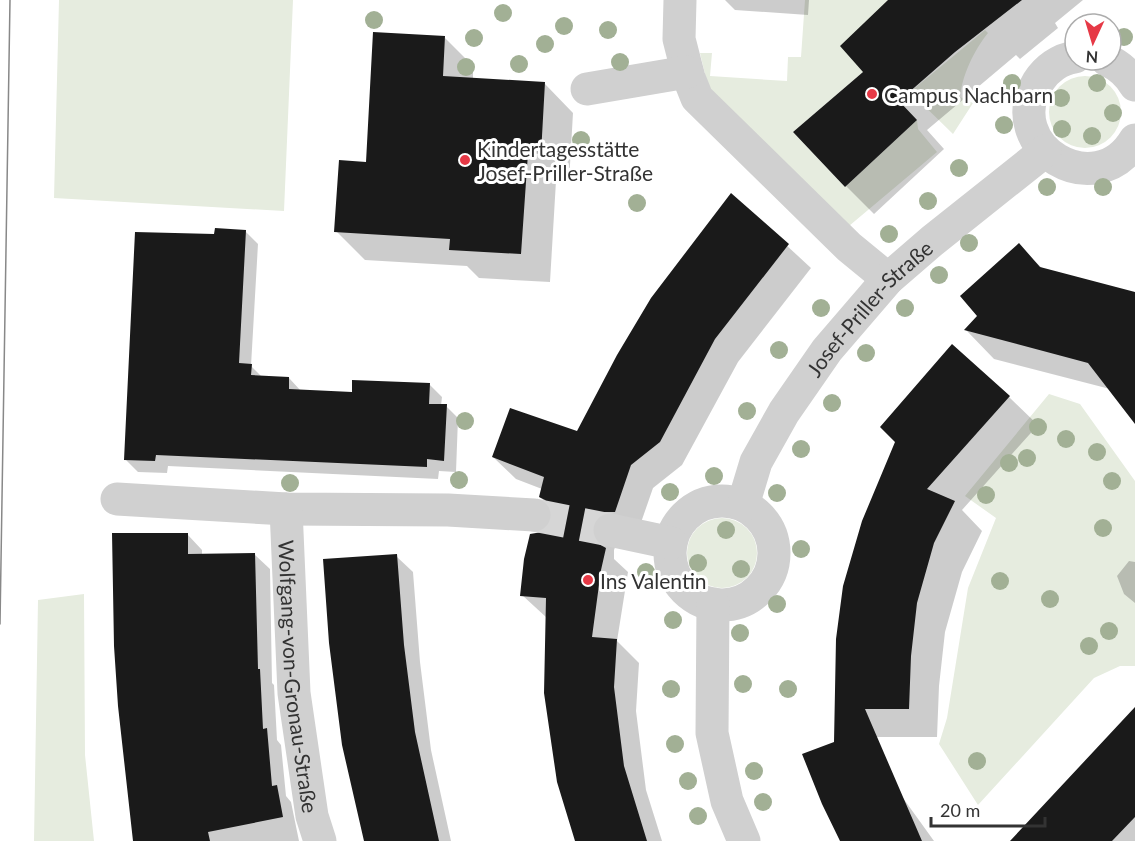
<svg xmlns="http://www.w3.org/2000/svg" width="1135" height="841" viewBox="0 0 1135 841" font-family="Lato,sans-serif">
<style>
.green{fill:#e6ecdf}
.shadow{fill:#0003}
.building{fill:#1a1a1a}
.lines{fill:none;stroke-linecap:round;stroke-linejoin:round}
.minor-tunnel{stroke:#d6d6d6;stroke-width:33;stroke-dasharray:33 16;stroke-linecap:butt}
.minor{stroke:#d0d0d0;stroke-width:33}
.tram{stroke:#888;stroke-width:1.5}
.tree{fill:#a2b095}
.poi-dot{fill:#e63946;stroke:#fff;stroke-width:2}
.labels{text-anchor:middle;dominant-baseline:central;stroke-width:6;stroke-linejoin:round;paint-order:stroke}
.poi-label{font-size:21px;fill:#333;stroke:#fff;text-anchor:start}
.street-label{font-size:21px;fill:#333;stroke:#fff}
</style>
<rect width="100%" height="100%" fill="#fff"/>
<path class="green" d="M59,0H293L284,211L54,198Z
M805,0H888L863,72L793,132L845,187L917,120L918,129L937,152L849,226L709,91L700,53H712L710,76L787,81L788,57H801Z
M985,30L988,33C974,50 962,76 960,97L973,103L953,134L910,92Z
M1049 112a36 36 0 1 1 72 0a36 36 0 1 1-72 0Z
M1049,394L1080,404L1135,481V666H1120L1094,678L978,805L939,744L947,718L968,588L996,518L965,496Z
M687 553a35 35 0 1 1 70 0a35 35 0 1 1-70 0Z
M84,594L85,755L94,841H34L38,600Z"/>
<path class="shadow" d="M725,0H809L808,15L735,10Z
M890,0H1083L1055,23L1058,28L1020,59L1016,55L927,130L944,149L874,214L846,186L865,72Z
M445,38L473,66V79L545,84L573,113L569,182L556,181L550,282L479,278L467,266L365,260L336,231L367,163Z
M732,195L811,268L738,362L682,465L653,488L637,534L618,540L614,550V559L628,572L617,641L639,663L636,711L646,790L662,841H576L547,618L522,595L544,533L551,526L554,516L553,509L540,497L542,489L516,479L493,457L578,433Z
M245,231L258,244L251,366L262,377L289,378L301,391L354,394L429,384L442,397L441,406H446L458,418L456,472L439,471L438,479L168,466L167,473L138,472L125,459L216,236Z
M1019,246L1043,269L1135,294V422L1110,389L994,359L966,330L979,316Z
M1009,397L1038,425L962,510L982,531L962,572L945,632L939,686L937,737H865L863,522Z
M188,535L202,550V555H255L270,569L272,683L274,685L277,740L281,745L286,796L291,802L299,841H135Z
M396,556L413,572L420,662L431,750L451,841H365Z
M1129,561L1135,562V603L1124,594L1117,576Z
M1135,709V841H1012Z
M880,766L934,841H842Z"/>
<path class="building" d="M888,0H1022L955,52L899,101L917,120L845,187L793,132L863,72L840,46Z
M373,32L445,36L443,76L545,82L541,154L528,153L521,254L449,250L450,239L334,232L339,160L366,162Z
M731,193L789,244L715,339L660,442L631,465L615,512H604L596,518L592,527V536L597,543L606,548L601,570L592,637L617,639L614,687L624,766L647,841H575L557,782L544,693L546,598L520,596L524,559L530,534L542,532L549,526L553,517L551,507L545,500L539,497L544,477L492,457L510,408L577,431L617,355L651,298Z
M215,228L246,230L239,363L252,364L251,375L289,377V389L352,392V380L430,383L429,404H447L444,461L427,459V467L156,455L155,461L124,460L135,232L214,234Z
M1019,243L1040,267L1135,292V424L1088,363L964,330L977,316L960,296Z
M952,344L1010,396L927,489L955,501L934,543L917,603L911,656L909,709H865L922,841H840L822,804L802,754L834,742L836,639L843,586L862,521L895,442L880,427Z
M112,533H188V554L255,553L258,669H260L263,729L267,728L272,786L277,785L283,817L208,832L210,841H133L118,706L114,646Z
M397,554L404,645L415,732L439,841H364L342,745L329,643L323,559Z
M1135,707V817L1112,841H1010Z"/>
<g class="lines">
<path class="minor-tunnel" d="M534,515L610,530"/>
<g class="minor">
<path d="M680,0L679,39L689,78L697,98L849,247L888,279"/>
<path d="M1075,57C1060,59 1046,69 1038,82C999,147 1096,205 1135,140"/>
<path d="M1107,60C1120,66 1128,73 1135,85"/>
<path d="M587,89L687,72"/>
<path d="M117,499L286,509L448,510L534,515"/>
<circle cx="722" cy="553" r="52"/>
<path id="s1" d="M743,505L756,462L784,412L827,350L888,279L932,241L1045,151"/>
<path id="s2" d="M286,509L294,693L312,816L320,841"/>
<path d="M610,530L671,543"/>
<path d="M713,604L712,733L727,801L744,841"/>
</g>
<path class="tram" d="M0,624L10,0"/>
</g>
<g class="tree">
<circle cx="503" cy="13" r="9"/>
<circle cx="374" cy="20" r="9"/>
<circle cx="564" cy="26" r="9"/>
<circle cx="608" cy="30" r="9"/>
<circle cx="1124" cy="37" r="9"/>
<circle cx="474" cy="38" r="9"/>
<circle cx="545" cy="44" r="9"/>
<circle cx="620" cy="62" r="9"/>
<circle cx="519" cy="64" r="9"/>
<circle cx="466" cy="67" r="9"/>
<circle cx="1012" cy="83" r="9"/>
<circle cx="1097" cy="83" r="9"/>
<circle cx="1061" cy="98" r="9"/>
<circle cx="1113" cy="113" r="9"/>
<circle cx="1004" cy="125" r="9"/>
<circle cx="1062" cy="129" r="9"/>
<circle cx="1092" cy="136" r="9"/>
<circle cx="581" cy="140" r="9"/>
<circle cx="959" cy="168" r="9"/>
<circle cx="1047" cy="187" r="9"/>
<circle cx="1103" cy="187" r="9"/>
<circle cx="928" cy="201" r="9"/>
<circle cx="637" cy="203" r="9"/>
<circle cx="889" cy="234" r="9"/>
<circle cx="969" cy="243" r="9"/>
<circle cx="939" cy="275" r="9"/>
<circle cx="821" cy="308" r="9"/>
<circle cx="905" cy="308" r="9"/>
<circle cx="779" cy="350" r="9"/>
<circle cx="866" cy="353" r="9"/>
<circle cx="832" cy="403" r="9"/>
<circle cx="747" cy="411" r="9"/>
<circle cx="465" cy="421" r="9"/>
<circle cx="1038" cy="427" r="9"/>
<circle cx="1066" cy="439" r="9"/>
<circle cx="801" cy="449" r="9"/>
<circle cx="1097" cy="452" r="9"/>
<circle cx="1027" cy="458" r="9"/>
<circle cx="1009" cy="463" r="9"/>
<circle cx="714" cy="476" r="9"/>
<circle cx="459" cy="480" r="9"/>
<circle cx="1112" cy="481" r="9"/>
<circle cx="290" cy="483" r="9"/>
<circle cx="670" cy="492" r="9"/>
<circle cx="777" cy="493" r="9"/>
<circle cx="986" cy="495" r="9"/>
<circle cx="1103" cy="528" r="9"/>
<circle cx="726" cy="530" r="9"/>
<circle cx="801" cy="549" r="9"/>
<circle cx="698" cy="563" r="9"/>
<circle cx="741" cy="569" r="9"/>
<circle cx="646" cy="572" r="9"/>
<circle cx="1000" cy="581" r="9"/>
<circle cx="1050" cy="599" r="9"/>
<circle cx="777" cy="604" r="9"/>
<circle cx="673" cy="620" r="9"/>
<circle cx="1109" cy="631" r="9"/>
<circle cx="740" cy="633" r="9"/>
<circle cx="1089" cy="646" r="9"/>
<circle cx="743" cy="684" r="9"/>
<circle cx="671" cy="689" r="9"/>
<circle cx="788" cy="689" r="9"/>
<circle cx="675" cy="744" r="9"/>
<circle cx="977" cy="761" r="9"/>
<circle cx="754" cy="771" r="9"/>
<circle cx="688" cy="781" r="9"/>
<circle cx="763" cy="802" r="9"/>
<circle cx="698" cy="816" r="9"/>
</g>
<g class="poi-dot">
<circle cx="872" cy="94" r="6"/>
<circle cx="465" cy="160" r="6"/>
<circle cx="588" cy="580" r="6"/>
</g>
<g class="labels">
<g class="poi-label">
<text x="884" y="94">Campus Nachbarn</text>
<text x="477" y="148">Kindertagesstätte<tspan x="477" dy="24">Josef-Priller-Straße</tspan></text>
<text x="600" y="580">Ins Valentin</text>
</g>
<g class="street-label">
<text stroke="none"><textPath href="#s1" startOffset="237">Josef-Priller-Straße</textPath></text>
<text stroke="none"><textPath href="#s2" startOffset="168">Wolfgang-von-Gronau-Straße</textPath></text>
</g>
</g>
<g transform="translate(1093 42) rotate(184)"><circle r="28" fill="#ffffff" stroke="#adadad" stroke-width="1.5"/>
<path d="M0-4.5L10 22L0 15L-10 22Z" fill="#e63946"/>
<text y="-9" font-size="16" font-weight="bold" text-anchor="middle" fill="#333333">N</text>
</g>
<path d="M931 817v9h114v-9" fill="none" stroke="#333333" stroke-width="3"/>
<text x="940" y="817" font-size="18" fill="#333333" stroke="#ffffff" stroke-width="4.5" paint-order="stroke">20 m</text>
</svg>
